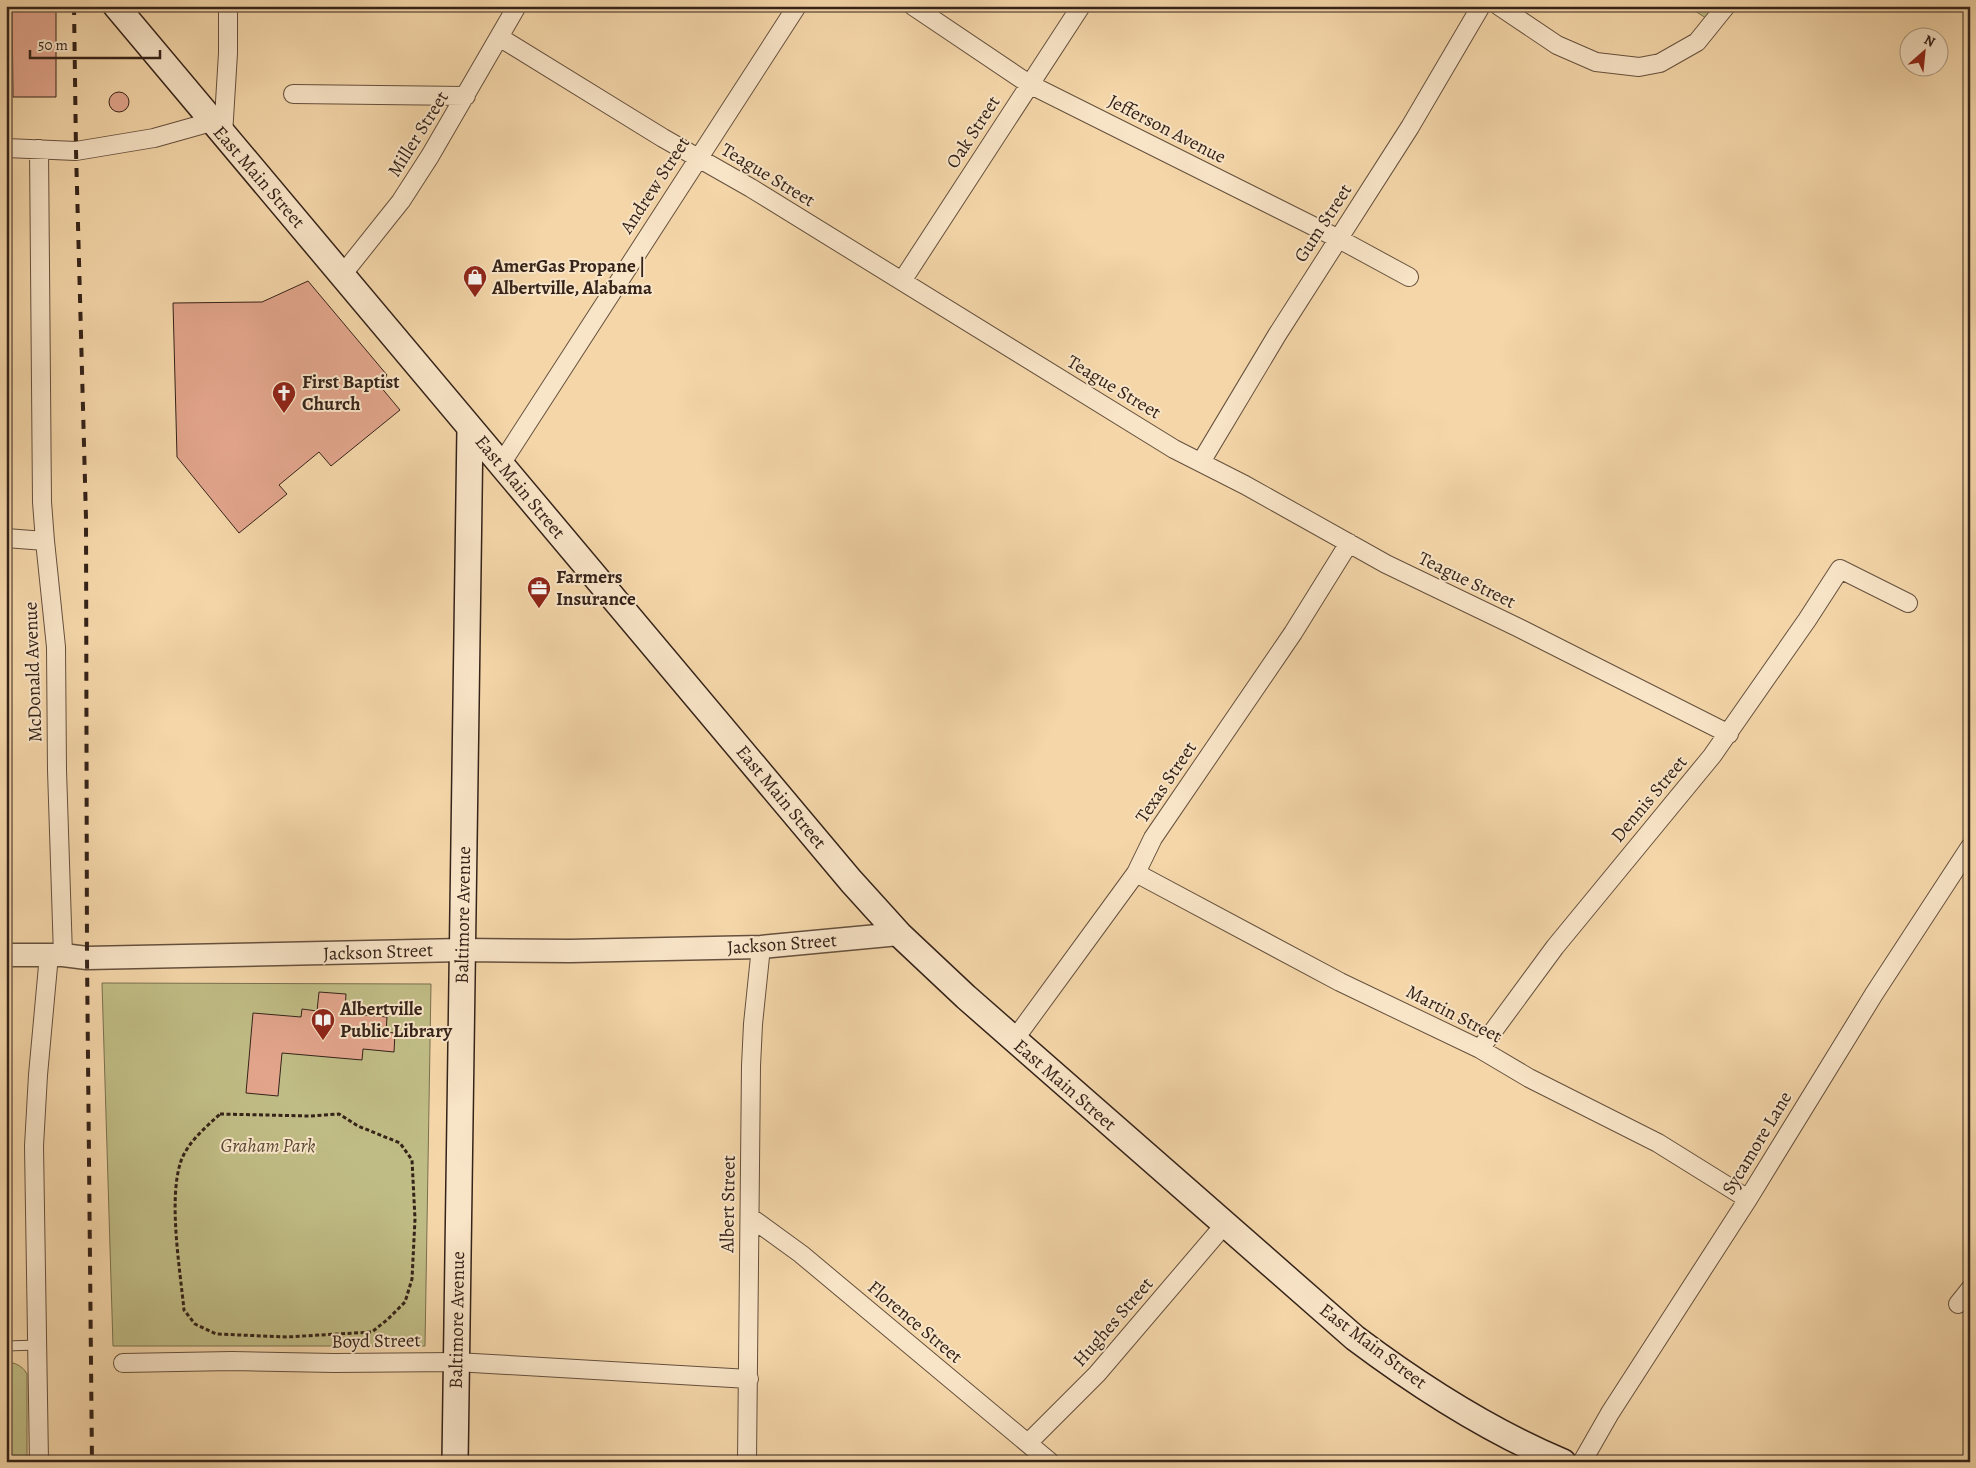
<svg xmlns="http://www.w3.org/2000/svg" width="1976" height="1468" viewBox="0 0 1976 1468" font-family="Alegreya,serif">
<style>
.green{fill:#c0bc85;stroke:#7a704f}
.building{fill:#e2a58c;stroke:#352319}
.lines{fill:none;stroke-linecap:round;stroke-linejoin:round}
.service-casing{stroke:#65503d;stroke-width:11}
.minor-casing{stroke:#65503d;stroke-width:20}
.tertiary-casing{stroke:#65503d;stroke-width:25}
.secondary-casing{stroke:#352319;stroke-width:28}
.path{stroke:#352319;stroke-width:3;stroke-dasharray:4 2.5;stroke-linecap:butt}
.service{stroke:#f8e4c7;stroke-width:9}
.minor{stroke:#f8e4c7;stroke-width:18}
.tertiary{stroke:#f8e4c7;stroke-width:22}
.secondary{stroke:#f8e4c7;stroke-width:25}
.rail{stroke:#352319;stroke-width:4;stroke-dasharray:9 9;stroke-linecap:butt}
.labels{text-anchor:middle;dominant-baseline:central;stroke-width:4;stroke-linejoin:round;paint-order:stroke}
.street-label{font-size:19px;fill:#352319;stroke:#f8e4c7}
.poi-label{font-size:19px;font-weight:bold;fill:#352319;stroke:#f8e4c7;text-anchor:start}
.park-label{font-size:19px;font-style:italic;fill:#584934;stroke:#f8e4c7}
</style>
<rect width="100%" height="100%" fill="#f4d6a9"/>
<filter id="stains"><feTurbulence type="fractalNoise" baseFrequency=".004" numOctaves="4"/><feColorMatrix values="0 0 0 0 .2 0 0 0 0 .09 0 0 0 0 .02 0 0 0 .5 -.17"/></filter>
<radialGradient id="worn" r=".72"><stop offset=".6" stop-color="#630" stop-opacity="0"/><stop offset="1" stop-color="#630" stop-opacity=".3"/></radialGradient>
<path class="green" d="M1687,6H1714L1706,18Z
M102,983L431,984L425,1346H113Z
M6,1362C14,1362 23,1366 27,1374V1462H11V1430L6,1429V1425L11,1424V1365H6Z"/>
<path class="building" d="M12,6H56V97H13Z
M109 102a10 10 0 1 1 20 0a10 10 0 1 1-20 0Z
M308,281L387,375L380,386L400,410L331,466L319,452L279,485L287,494L239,533L177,457L173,303L262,302Z
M319,992L346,994L345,1010L363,1011L362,1015L387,1017L386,1032L395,1033L394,1052L363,1049L362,1060L282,1053L278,1096L246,1093L253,1013L301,1017L302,1009L317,1011Z"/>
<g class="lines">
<g class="service-casing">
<path id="service" d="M6,1346L37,1345"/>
</g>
<g class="minor-casing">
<path id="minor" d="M913,6L1029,84L1339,239L1409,277
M1499,6L1557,45L1596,62L1639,67L1660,63L1697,42L1726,6
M499,37L663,138L751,188L1174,449L1245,485L1386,564L1517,627L1729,734
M293,94L466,96
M223,135L228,53V6
M6,148L76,151L154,138L211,122
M39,149L42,502L45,541L56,647L57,770L63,955
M342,275L401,201L430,156L517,6
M902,281L1081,6
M1201,462L1277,335L1410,127L1481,6
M501,464L797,6
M6,538L45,541
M1136,873L1340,982L1480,1049L1529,1078L1658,1143L1748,1199
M1014,1040L1136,873L1153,838L1293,633L1349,543
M1480,1049L1555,947L1712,756L1807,620L1840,569L1908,603
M750,1217L801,1254L1050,1462
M1958,1304L1970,1289
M123,1363L232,1361L334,1363L456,1362L749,1379
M1028,1443L1097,1374L1225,1224
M39,1462L34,1146L38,1075L49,955
M747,1462L751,1066L753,1024L761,947
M1582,1462L1610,1413L1748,1199L1874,994L1970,847"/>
</g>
<g class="tertiary-casing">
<path id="tertiary" d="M6,955H63L87,958L462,950L570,951L761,947L899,934"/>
</g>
<g class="secondary-casing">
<path id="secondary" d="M116,6L851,881L899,934L966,997L1355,1338C1419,1386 1489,1431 1563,1462
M455,1462L470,428"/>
</g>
<path class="path" d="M220,1114L310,1116L339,1114L358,1126L400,1143L412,1160L415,1219L412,1279L405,1302L388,1319L372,1332L287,1337L216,1334L195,1324L184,1310C180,1269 168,1199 181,1161C188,1142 205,1128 220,1114Z"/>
<use href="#service" class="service"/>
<use href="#minor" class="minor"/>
<use href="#tertiary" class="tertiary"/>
<use href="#secondary" class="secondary"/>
<path class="rail" d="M74,6L76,151L86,518L87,958L92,1462"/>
</g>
<defs>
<g id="shop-pin" transform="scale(1.25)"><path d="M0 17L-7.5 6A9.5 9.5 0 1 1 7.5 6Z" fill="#8f2418" stroke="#f8e4c7"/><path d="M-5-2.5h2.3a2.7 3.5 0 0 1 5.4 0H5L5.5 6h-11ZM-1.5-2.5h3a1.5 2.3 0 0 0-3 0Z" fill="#fff"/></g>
<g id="church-pin" transform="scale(1.25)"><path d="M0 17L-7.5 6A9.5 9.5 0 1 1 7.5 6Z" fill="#8f2418" stroke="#f8e4c7"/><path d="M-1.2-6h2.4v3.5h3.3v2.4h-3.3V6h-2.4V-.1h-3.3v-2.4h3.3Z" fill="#fff"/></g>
<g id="office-pin" transform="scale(1.25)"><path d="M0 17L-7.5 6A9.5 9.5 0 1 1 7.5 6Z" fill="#8f2418" stroke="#f8e4c7"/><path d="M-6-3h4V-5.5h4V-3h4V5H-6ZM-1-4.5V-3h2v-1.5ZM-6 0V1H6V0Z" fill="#fff"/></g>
<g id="library-pin" transform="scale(1.25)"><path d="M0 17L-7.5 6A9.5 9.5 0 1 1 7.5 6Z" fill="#8f2418" stroke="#f8e4c7"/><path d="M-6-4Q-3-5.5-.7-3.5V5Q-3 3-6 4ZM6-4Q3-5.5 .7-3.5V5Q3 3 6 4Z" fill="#fff"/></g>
</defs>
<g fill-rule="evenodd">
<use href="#shop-pin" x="475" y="277"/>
<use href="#church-pin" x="284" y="393"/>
<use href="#office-pin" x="539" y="588"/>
<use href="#library-pin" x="323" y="1020"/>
</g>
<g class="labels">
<g class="street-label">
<text transform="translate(1167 129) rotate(27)">Jefferson Avenue</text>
<text transform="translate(973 132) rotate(-57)">Oak Street</text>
<text transform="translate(418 134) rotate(-58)">Miller Street</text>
<text transform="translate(768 175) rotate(31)">Teague Street</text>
<text transform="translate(259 177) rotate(49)">East Main Street</text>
<text transform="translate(655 185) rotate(-57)">Andrew Street</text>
<text transform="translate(1323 223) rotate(-57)">Gum Street</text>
<text transform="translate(1114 387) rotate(31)">Teague Street</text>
<text transform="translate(520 487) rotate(50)">East Main Street</text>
<text transform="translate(1467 580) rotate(26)">Teague Street</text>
<text transform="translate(33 672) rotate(-92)">McDonald Avenue</text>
<text transform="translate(1166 782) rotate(-56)">Texas Street</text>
<text transform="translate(781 797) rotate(50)">East Main Street</text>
<text transform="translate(1649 799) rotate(-50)">Dennis Street</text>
<text transform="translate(463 915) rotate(-89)">Baltimore Avenue</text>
<text transform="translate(782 944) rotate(-4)">Jackson Street</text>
<text transform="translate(378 952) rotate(-2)">Jackson Street</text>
<text transform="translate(1454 1014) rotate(27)">Martin Street</text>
<text transform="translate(1065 1085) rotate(41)">East Main Street</text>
<text transform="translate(1757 1143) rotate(-59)">Sycamore Lane</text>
<text transform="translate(728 1204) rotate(-89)">Albert Street</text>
<text transform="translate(457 1320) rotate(-89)">Baltimore Avenue</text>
<text transform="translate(915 1322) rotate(40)">Florence Street</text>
<text transform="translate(1113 1322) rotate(-49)">Hughes Street</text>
<text transform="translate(376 1341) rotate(-1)">Boyd Street</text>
<text transform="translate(1373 1346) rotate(37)">East Main Street</text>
</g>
<g class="poi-label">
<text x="492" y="266">AmerGas Propane |<tspan x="492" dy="22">Albertville, Alabama</tspan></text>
<text x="302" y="382">First Baptist<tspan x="302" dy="22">Church</tspan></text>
<text x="556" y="577">Farmers<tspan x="556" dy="22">Insurance</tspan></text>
<text x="340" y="1009">Albertville<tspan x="340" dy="22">Public Library</tspan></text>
</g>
<g class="park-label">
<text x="268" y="1146">Graham Park</text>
</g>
</g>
<rect width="1976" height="1468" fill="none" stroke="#f4d6a9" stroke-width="25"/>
<rect x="8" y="8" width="1961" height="1453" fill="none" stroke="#352319" stroke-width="2.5"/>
<rect x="12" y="12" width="1951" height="1443" fill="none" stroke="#352319"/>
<g transform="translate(1924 52) rotate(27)"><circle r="24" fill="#f8e4c7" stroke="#aa9781"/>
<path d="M0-4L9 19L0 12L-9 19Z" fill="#8f2418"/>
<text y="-8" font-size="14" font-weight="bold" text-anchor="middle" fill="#352319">N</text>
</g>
<path d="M30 50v8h130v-8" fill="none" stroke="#352319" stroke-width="2.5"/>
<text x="38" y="50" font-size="15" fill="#352319" stroke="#f8e4c7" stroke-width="4" paint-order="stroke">50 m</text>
<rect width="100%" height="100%" filter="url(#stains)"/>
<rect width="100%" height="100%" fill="url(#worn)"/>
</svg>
